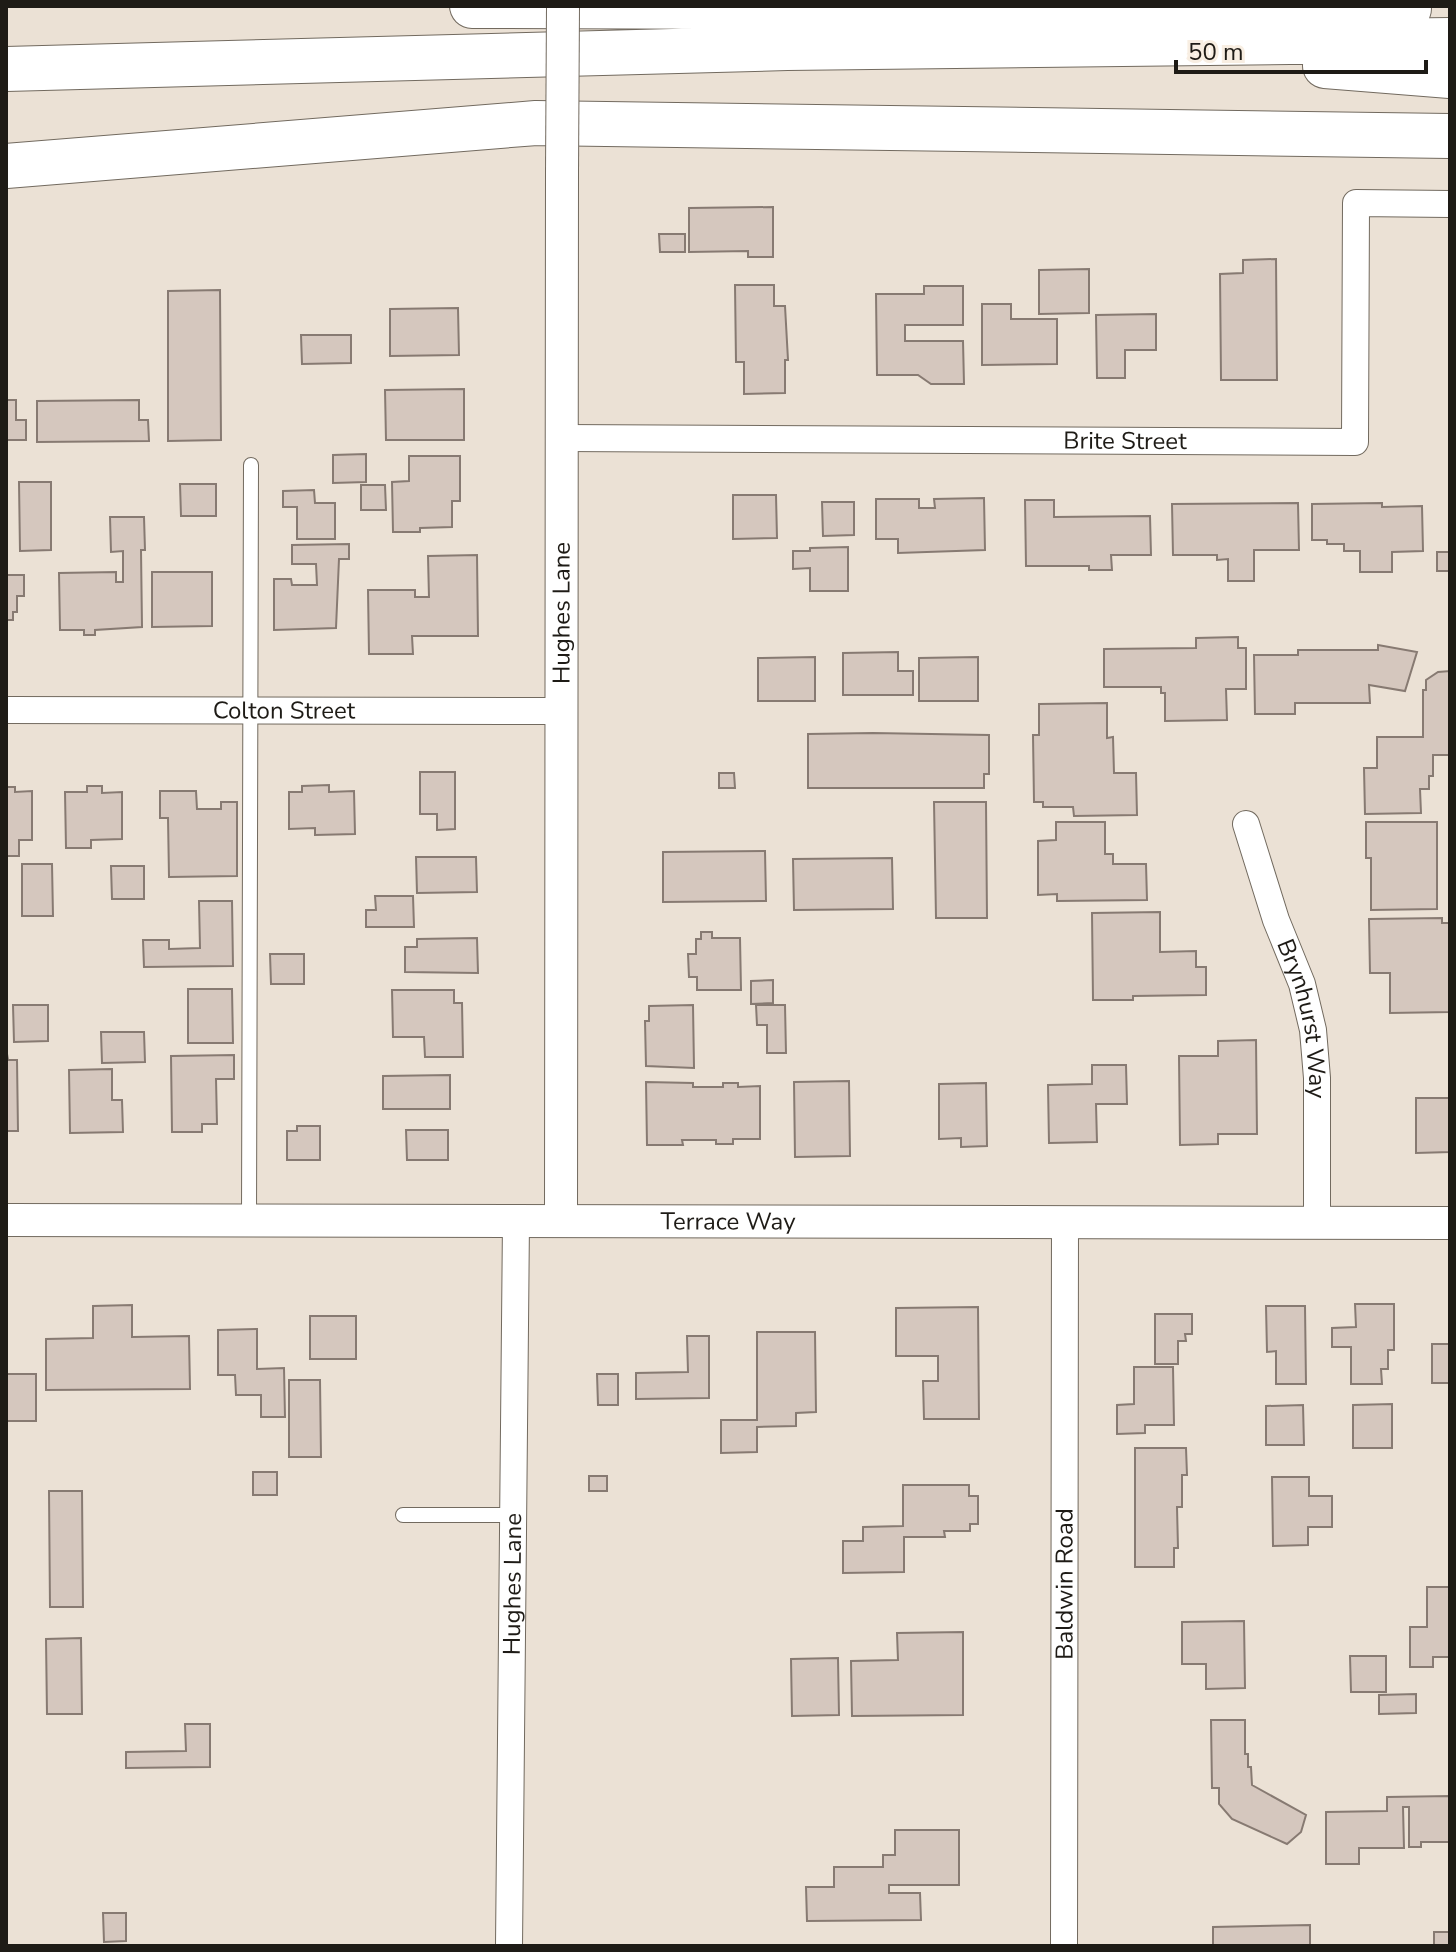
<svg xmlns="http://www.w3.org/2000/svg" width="1456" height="1952" viewBox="0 0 1456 1952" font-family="'Nunito Sans',sans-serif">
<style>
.building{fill:#d5c7be;stroke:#877a72;stroke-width:2}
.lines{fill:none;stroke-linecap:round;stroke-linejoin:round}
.service-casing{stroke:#726a5f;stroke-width:16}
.minor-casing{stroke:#726a5f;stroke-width:28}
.tertiary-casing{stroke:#726a5f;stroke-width:34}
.motorway-casing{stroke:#726a5f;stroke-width:46}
.service{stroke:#fff;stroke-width:14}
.minor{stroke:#fff;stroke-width:26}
.tertiary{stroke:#fff;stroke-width:32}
.motorway{stroke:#fff;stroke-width:44}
.tertiary-bridge-casing{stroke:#726a5f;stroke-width:34;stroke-linecap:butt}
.tertiary-bridge{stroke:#fff;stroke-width:32}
.labels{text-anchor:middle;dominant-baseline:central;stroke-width:8;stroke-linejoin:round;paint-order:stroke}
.street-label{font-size:24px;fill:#1e1b16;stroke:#f8eee2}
</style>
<rect width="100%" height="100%" fill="#ebe1d5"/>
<path class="building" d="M773,207V257H748V251L689,252V208Z
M659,234H685V252H660Z
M1276,259L1277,380H1221L1220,274L1243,273V260Z
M1089,269V313L1039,314V270Z
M735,285H774V306H785L788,360H785V393L744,394V362H736Z
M924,286H963V325H905V341H963L964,384H931L918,375H877L876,294H924Z
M220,290L221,440L168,441V291Z
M982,304H1011V319H1057V364L982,365Z
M458,308L459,355L390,356V309Z
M1156,314V350H1125V378H1097L1096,315Z
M301,335H351V363L302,364Z
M464,389V440H386L385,390Z
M6,400H16V420H26V440H6Z
M139,400V420H148L149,441L37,442V401Z
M366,454V482L333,483V455Z
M409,456H460V501H452V527L420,528V532H393L392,482L409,481Z
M19,482H51V550L20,551Z
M180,484H216V516H181Z
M361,485H385L386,510H361Z
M314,490L315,503H335V539H297V507H283V491Z
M733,495H776L777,538L733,539Z
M984,498L985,550L898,553V539H876V499H919V508H935L934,499Z
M1025,500H1054V517L1150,516L1151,555H1111L1112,570H1089V566H1026Z
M822,502H854V535L823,536Z
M1298,503L1299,550H1254V581H1228V559L1217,560V555H1173L1172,504Z
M1382,503V507L1422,506L1423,551L1392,552V572H1360V551H1344V544H1327V540H1312V504Z
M110,517H144L145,550H141L142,627L95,630V635H84V630H60L59,573L116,572V582H123V551L111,552Z
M349,544V559H339L336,628L274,630V579H291L292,585H317L316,564H292V545Z
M848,547V591H810V568L793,569V551H810V548Z
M1437,552H1450V571H1437Z
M477,555L478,636H412L413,654H369L368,590H415V597H429L428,556Z
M152,572H212V626L152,627Z
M6,575H24V596H17V612H13V620H6Z
M1238,637V648H1246V689H1226L1227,720L1165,721V693H1161V687H1104V649L1196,648V638Z
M1378,645L1417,652L1405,691L1369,685L1370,703H1295V714H1255L1254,655H1298V650H1378Z
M898,652V671H913V695H843V653Z
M815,657V701H758V658Z
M978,657V701H919V658Z
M1450,671V755H1433V776H1429V789H1420L1421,813L1365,814L1364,768H1377V737H1423V690H1426V680L1438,672Z
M1107,703V738L1113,737L1114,773H1136L1137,815L1074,816L1073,807H1043V802H1034L1033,735H1039V704Z
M873,733L989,735V774H984V788H808V734Z
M420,772H455V829L437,830V814H420Z
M719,773H734L735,788H719Z
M329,785V792L354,791L355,834L315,835V828L289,829V792H302V786Z
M87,786H102V793L122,792V839L91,840V848H66L65,792H87Z
M6,787H15V792L32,791V840H19V856H6Z
M160,791H196L197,809H221V802H237V876L169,877L168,818H160Z
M934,802H986L987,918H936Z
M1056,822H1105V854H1113V864H1146L1147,900L1057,901V894L1038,895V841L1056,840Z
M1366,822H1437V909L1371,910V858H1366Z
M765,851L766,901L663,902V852Z
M416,857H476L477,892L417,893Z
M892,858L893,909L794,910L793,859Z
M22,864H52L53,916H22Z
M111,866H144V899H112Z
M375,896H413L414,927H366V910H376Z
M199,901H232L233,966L144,967L143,940H169V949L200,948Z
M1160,912V952L1196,951V967H1206V995L1133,996V1000H1093L1092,913Z
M1442,918V923H1450V1012L1390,1013V973H1370L1369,919Z
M701,932H712V938H740L741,990H697V977H689L688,954H696V939H701Z
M477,938L478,973L405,972V947H417V939Z
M270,954H304V984H271Z
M773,980V1003L751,1004V981Z
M188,989H232L233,1043H188Z
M392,990H454V1003H462L463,1057H425L424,1037H393Z
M13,1005H48V1041L14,1042Z
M693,1005L694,1068L646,1066L645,1021H649V1006Z
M756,1005H785L786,1053H767V1025H757Z
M101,1032H144L145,1062L102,1063Z
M1256,1040L1257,1134H1218V1144L1180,1145L1179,1056H1218V1041Z
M6,1048L8,1060H17L18,1131H6Z
M234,1055V1079H216L217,1124H202V1132H172L171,1056Z
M1092,1065H1126L1127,1104H1096L1097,1142L1049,1143L1048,1085L1092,1084Z
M112,1069V1100H122L123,1132L70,1133L69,1070Z
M450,1075V1109H383V1076Z
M849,1081L850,1156L795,1157L794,1082Z
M646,1082L693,1083V1087H723V1083H738V1087L760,1086V1139H733V1144H716V1140H682L683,1145H647Z
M986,1083L987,1146L961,1147V1138L939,1139V1084Z
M1416,1098H1450V1152L1416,1153Z
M297,1126H320V1160H287V1131H297Z
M406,1130H448V1160H407Z
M1355,1304H1394V1350H1388V1369H1381L1382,1384H1351V1347H1332V1328L1356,1327Z
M132,1305V1337L189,1336L190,1389L46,1390V1339L93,1338V1306Z
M1266,1306H1305L1306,1384H1276V1351L1267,1352Z
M978,1307L979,1419H924L923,1381H938V1356H896V1308Z
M1155,1314H1192V1334H1185L1186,1341H1178V1364H1155Z
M310,1316H356V1359H310Z
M257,1329V1369L284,1368L285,1417H261V1395H236L235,1375H218V1330Z
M757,1332H815L816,1412L796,1413V1426L757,1427V1452L721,1453V1420H757Z
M687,1336H709V1398L636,1399V1373L688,1372Z
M1432,1344H1450V1383H1432Z
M1134,1367H1173L1174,1425H1145V1433L1117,1434V1405L1134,1404Z
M6,1374H36V1421H6Z
M597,1374H618V1405H598Z
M289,1380H320L321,1457H289Z
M1392,1404V1448H1353V1405Z
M1303,1405L1304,1445H1266V1406Z
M1135,1448H1186L1187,1475H1182V1507H1177L1178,1548H1174V1567H1135Z
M253,1472H277V1495H253Z
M589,1476H607V1491H589Z
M1272,1477H1309V1496H1332V1527H1308V1545L1273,1546Z
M903,1485H969V1496H978V1524H970V1531H944L945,1537H904V1572L843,1573V1541H863V1527L903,1526Z
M49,1491H82L83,1607H50Z
M1427,1587H1450V1657H1433V1667H1410V1627H1427Z
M1244,1621L1245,1688L1206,1689V1664H1182V1622Z
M963,1632V1715L852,1716L851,1661L898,1660L897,1633Z
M81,1638L82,1714H47L46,1639Z
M1350,1656H1386V1692H1351Z
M838,1658L839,1715L792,1716L791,1659Z
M1416,1694V1713L1379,1714V1695Z
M1211,1720H1245V1754H1248V1767H1251L1252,1785L1306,1815L1301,1832L1287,1844L1232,1819L1219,1804V1788H1212Z
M185,1724H210V1767L126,1768V1752L186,1751Z
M1450,1796V1842H1421V1847H1409V1807H1403L1404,1848H1359V1864H1326V1812L1387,1811V1797Z
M895,1830H959V1885H889V1893H920L921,1920L807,1921L806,1887H834V1867H883V1855H895Z
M103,1913H126V1941L104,1942Z
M1310,1925V1946H1213V1927Z
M1434,1932H1450V1946H1434Z"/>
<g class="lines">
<g class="service-casing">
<path id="service" d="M249,1220L251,465
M403,1515H513"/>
</g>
<g class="minor-casing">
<g id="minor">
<path id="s1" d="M561,438L1355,442L1356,203L1450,204"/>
<path id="s2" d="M6,710L561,711"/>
<path id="s3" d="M1246,824L1276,920L1302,984L1313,1030L1317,1078V1223"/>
<path id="s4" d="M509,1946L516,1221"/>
<path id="s5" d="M1064,1946L1065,1222"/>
</g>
</g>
<g class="tertiary-casing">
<g id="tertiary">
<path id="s6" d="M6,1220L1450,1223"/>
<path id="s7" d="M561,1221L562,172"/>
</g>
</g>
<g class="motorway-casing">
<path id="motorway" d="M472,6L1409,9
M1325,66L1450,76
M6,69L787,48L1450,40
M6,166L536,123L1450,136"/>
</g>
<use href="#service" class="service"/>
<use href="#minor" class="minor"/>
<use href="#tertiary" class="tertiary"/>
<use href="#motorway" class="motorway"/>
<g class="tertiary-bridge-casing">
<path id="tertiary-bridge" d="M562,172L563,6"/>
</g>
<use href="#tertiary-bridge" class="tertiary-bridge"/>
</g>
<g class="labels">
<g class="street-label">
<text stroke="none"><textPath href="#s1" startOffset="564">Brite Street</textPath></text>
<text stroke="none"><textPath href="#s7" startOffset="608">Hughes Lane</textPath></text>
<text stroke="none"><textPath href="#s2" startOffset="278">Colton Street</textPath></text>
<text stroke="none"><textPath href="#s3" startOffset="204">Brynhurst Way</textPath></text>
<text stroke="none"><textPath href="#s6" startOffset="722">Terrace Way</textPath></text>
<text stroke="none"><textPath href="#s4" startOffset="362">Hughes Lane</textPath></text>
<text stroke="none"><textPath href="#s5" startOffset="362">Baldwin Road</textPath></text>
</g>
</g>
<rect width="1456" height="1952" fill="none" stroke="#1e1b16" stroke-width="16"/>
<path d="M1176 60v12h250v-12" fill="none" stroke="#1e1b16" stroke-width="4"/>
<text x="1188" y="60" font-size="24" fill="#1e1b16" stroke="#f8eee2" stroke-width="6" paint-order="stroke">50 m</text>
</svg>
